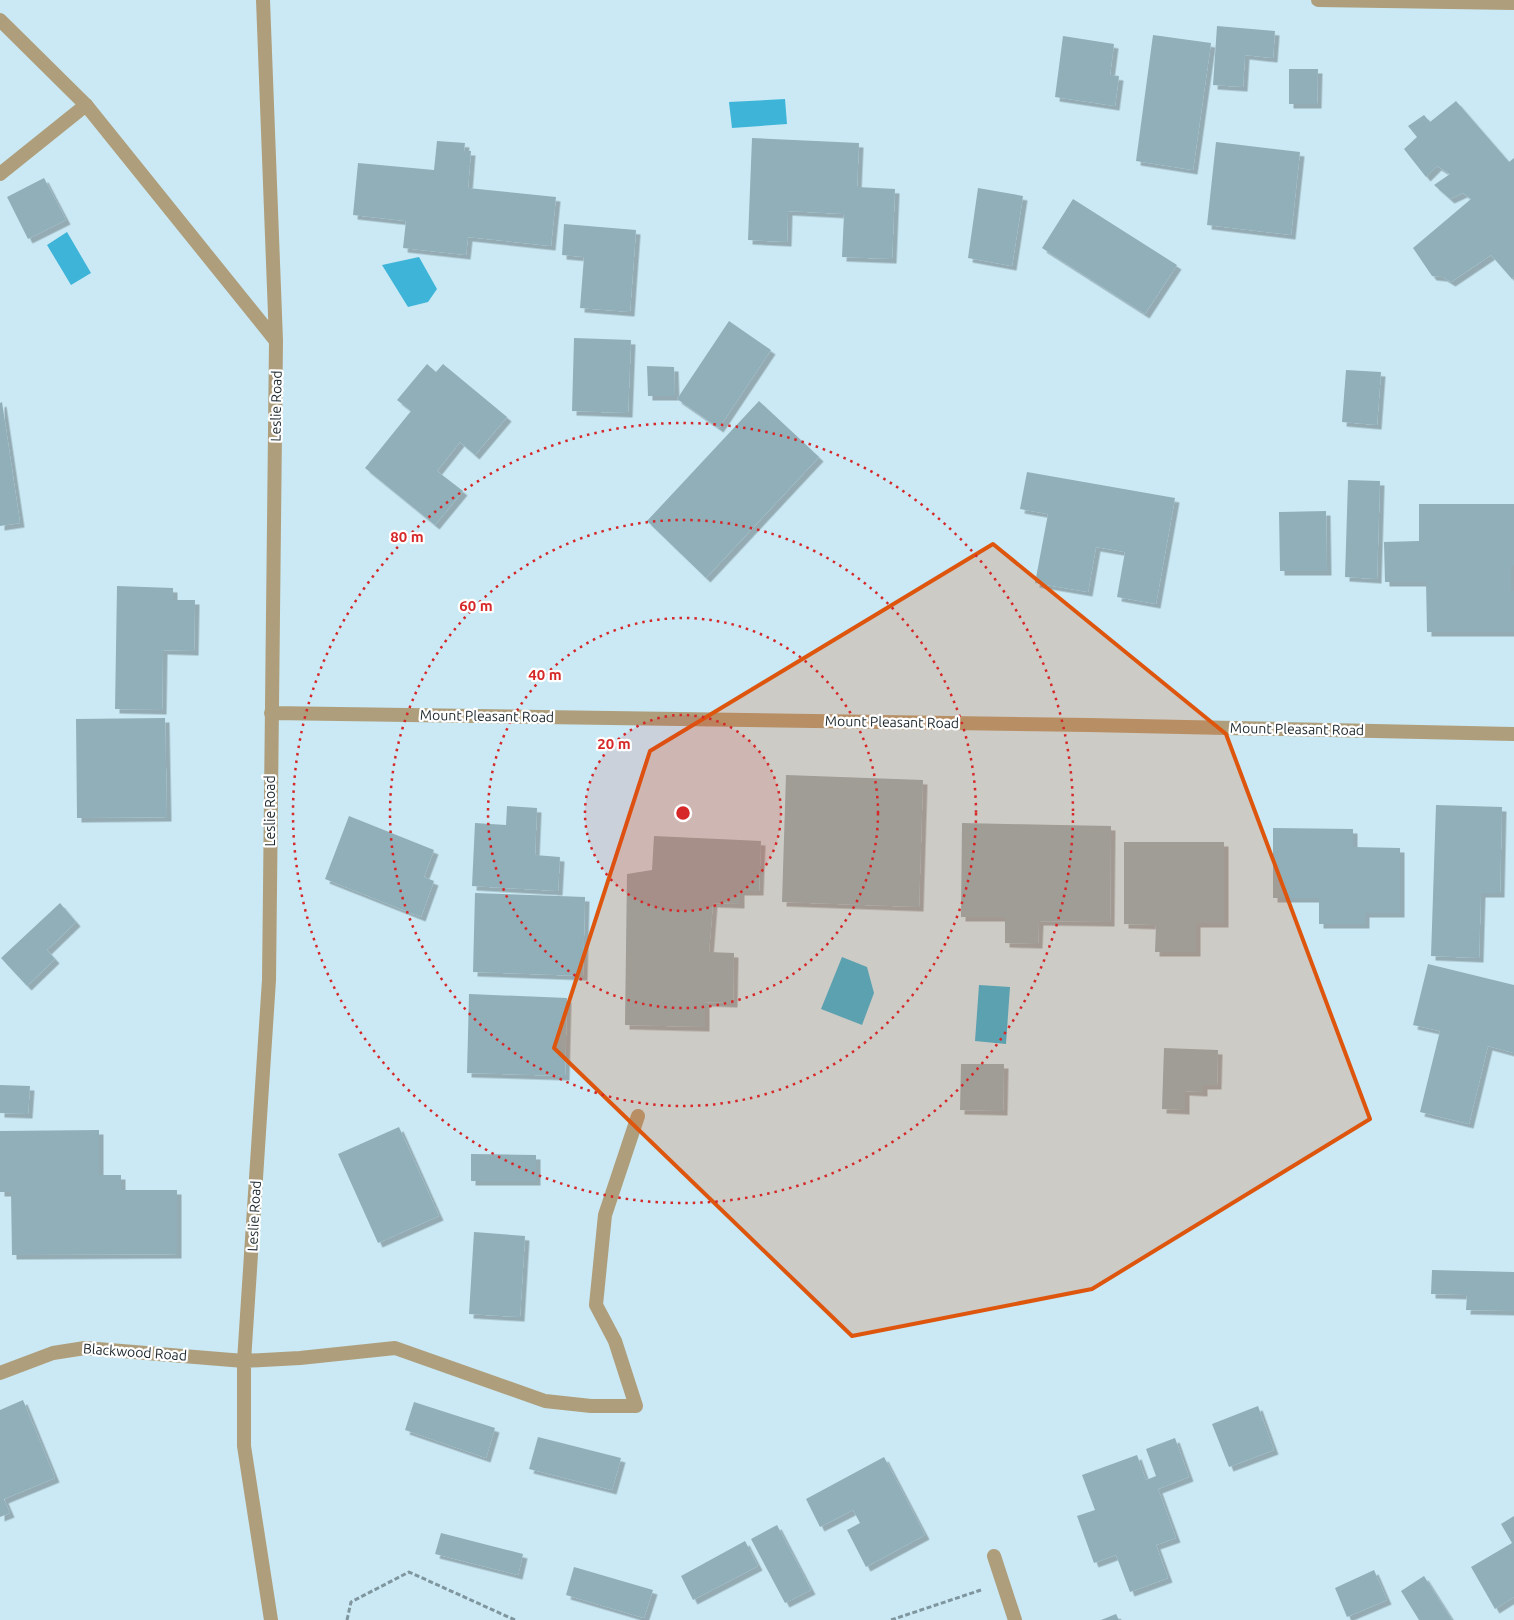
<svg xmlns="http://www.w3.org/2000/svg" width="1514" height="1620" viewBox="0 0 1514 1620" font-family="Ubuntu,sans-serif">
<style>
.water{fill:#3db4d8}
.building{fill:#91afb9;filter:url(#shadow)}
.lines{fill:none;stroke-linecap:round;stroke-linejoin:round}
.path{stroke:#7f969e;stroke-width:3;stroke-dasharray:5 2.5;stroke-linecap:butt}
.service{stroke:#af9e7b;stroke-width:14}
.minor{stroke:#af9e7b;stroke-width:14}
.marked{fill:#de560e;fill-opacity:0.2;stroke:#de560e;stroke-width:4;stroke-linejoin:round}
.ring{fill:none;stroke:#d62828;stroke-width:2.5;stroke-dasharray:2.5 5}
.labels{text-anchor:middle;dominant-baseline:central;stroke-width:4.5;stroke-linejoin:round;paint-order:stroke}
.street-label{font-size:14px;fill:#1b262b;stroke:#fff}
.centre{fill:#d62828;stroke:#fff;stroke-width:2.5}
.ring-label{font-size:15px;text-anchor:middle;font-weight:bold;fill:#d62828;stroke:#fff;stroke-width:4.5;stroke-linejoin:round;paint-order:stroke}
</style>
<defs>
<filter id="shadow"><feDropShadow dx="4.5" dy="4.5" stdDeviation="0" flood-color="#0004"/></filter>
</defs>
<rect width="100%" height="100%" fill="#cae9f4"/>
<path class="water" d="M785,99L787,124L732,128L729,102Z
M67,232L91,273L71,285L47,245Z
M419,257L437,289L428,302L408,307L382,265Z
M842,957L867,967L874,993L862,1025L821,1009Z
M979,985L1010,987L1006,1044L975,1041Z"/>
<path class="building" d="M1217,26L1275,31L1273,58L1245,55L1243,87L1213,85Z
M1153,35L1211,43L1193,170L1136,161Z
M1063,36L1114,44L1110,75L1119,76L1115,106L1055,97Z
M1289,69H1318L1317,104H1289Z
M1456,101L1509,162L1514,158V277L1512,279L1491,255L1451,282L1443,277L1432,276L1413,248L1471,199L1463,193L1450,199L1434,185L1450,174L1437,166L1426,177L1404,149L1417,137L1408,126L1424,115L1430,122Z
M752,138L859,143L857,187L895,189L892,259L842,257L844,214L788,211L787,242L748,240Z
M437,141L465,143L464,151H471L468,188L556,197L551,246L468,237L466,255L403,248L406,221L353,215L358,163L434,170Z
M1216,142L1300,152L1291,235L1207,225Z
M44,178L66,220L28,239L7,197Z
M978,188L1023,196L1012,266L968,258Z
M1073,199L1177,265L1145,314L1042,248Z
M564,224L636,230L630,312L580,308L584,257L562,255Z
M729,321L771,350L719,428L677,399Z
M574,338L631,340L628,413L572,411Z
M427,364L436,372L443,364L507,417L475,455L460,442L437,471L463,491L435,525L365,468L411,411L397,400Z
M647,366L674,367L675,396H648Z
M1346,370L1381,372L1377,425L1342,422Z
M759,401L819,457L706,578L647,521Z
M2,402L20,523L0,526V403Z
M1027,472L1175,498L1156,604L1117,597L1125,552L1096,547L1088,592L1035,583L1048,514L1020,509Z
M1348,480L1380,481L1377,579L1345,577Z
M1419,504H1514V565H1511V591H1514V632H1427L1426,582H1385L1384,542L1419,541Z
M1326,511L1327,571H1280L1279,512Z
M117,586L173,588V600H195L194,651L163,650L162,710L115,709Z
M165,718L167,817L77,818L76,719Z
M786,775L923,780L919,907L782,902Z
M1436,805L1502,807L1500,893H1481L1479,958L1431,956Z
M507,806L537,808L535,855L560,857L558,891L472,886L475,823L506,825Z
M349,816L434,850L424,877L434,881L421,917L325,879Z
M962,823L1111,826L1110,922L1039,921L1038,944L1005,943V917H961Z
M1273,828L1353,829V847L1400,848V913H1365V924H1319V898H1273Z
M654,836L761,841L759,891H740V904L713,903L709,952L734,953L733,1003L705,1002V1027L625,1025L627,874L652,870Z
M1124,842H1224V923H1196V952H1155L1156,925L1124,924Z
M475,893L585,897L583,976L473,972Z
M60,903L76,922L47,950L55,959L27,986L1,958Z
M1428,964L1514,985V1053L1488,1046L1469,1124L1420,1112L1440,1031L1413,1025Z
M469,994L567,998L565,1076L467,1073Z
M1164,1048L1218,1050L1217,1085H1203V1092L1185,1091V1110L1162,1109Z
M961,1064H1004L1003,1111L960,1110Z
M0,1085L30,1086L28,1114L0,1113Z
M399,1127L439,1216L378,1243L338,1154Z
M99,1130V1175H121V1190H177V1254L12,1255L11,1192H0V1131Z
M471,1154L536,1155V1181H471Z
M474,1232L525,1236L520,1317L469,1314Z
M1432,1270L1514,1272V1311L1466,1310L1467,1295L1431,1294Z
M23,1400L55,1478L4,1499L10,1513L0,1517V1410Z
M414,1402L495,1428L486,1458L405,1430Z
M1258,1406L1274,1450L1229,1467L1212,1424Z
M538,1437L621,1458L612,1490L529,1469Z
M1175,1438L1189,1477L1158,1489L1176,1538L1156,1545L1168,1578L1130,1592L1116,1555L1094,1563L1077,1516L1095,1510L1082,1475L1137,1455L1146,1480L1156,1476L1146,1449Z
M884,1457L925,1535L866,1567L847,1530L860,1523L853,1510L820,1527L806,1499Z
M1514,1516V1597L1495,1609L1471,1567L1512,1543L1501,1524Z
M777,1525L811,1590L785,1603L751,1539Z
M441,1533L523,1554L518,1575L435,1554Z
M745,1541L758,1566L693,1600L681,1576Z
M574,1567L653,1590L644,1618L566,1595Z
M1374,1570L1387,1600L1347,1617L1335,1588Z
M1424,1576L1452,1620H1419L1401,1591Z
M1116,1614L1119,1620H1101Z"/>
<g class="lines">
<path class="path" d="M347,1620L351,1602L409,1572L515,1620
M891,1620L981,1590"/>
<path class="service" d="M0,174L86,105"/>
<path class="minor" d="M263,0L276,341L269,980L244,1361V1446L271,1620
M1318,0L1514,3
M0,20L86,105L276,341
M271,713L1089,725L1514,734
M0,1373L53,1353L85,1348L244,1361L300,1358L395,1348L545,1401L591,1406H636L615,1341L596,1305L605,1215L638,1116
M994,1556L1015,1620"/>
</g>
<path class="marked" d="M993,544L1226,734L1370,1119L1092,1289L852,1336L554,1048L650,751Z"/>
<circle cx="683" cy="813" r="98" fill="#d62828" fill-opacity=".12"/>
<g class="ring">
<circle cx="683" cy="813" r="98"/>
<circle cx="683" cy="813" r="195"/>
<circle cx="683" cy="813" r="293"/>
<circle cx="683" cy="813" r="390"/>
</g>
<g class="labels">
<g class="street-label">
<text transform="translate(276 406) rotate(-89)">Leslie Road</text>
<text transform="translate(487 716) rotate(1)">Mount Pleasant Road</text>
<text transform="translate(892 722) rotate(1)">Mount Pleasant Road</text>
<text transform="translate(1297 729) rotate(1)">Mount Pleasant Road</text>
<text transform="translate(270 811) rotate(-90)">Leslie Road</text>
<text transform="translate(254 1216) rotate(-87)">Leslie Road</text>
<text transform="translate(135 1352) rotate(4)">Blackwood Road</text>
</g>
</g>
<circle cx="683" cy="813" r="8" class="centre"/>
<g class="ring-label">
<text x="407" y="542">80 m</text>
<text x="476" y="611">60 m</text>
<text x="545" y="680">40 m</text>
<text x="614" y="749">20 m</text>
</g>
</svg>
